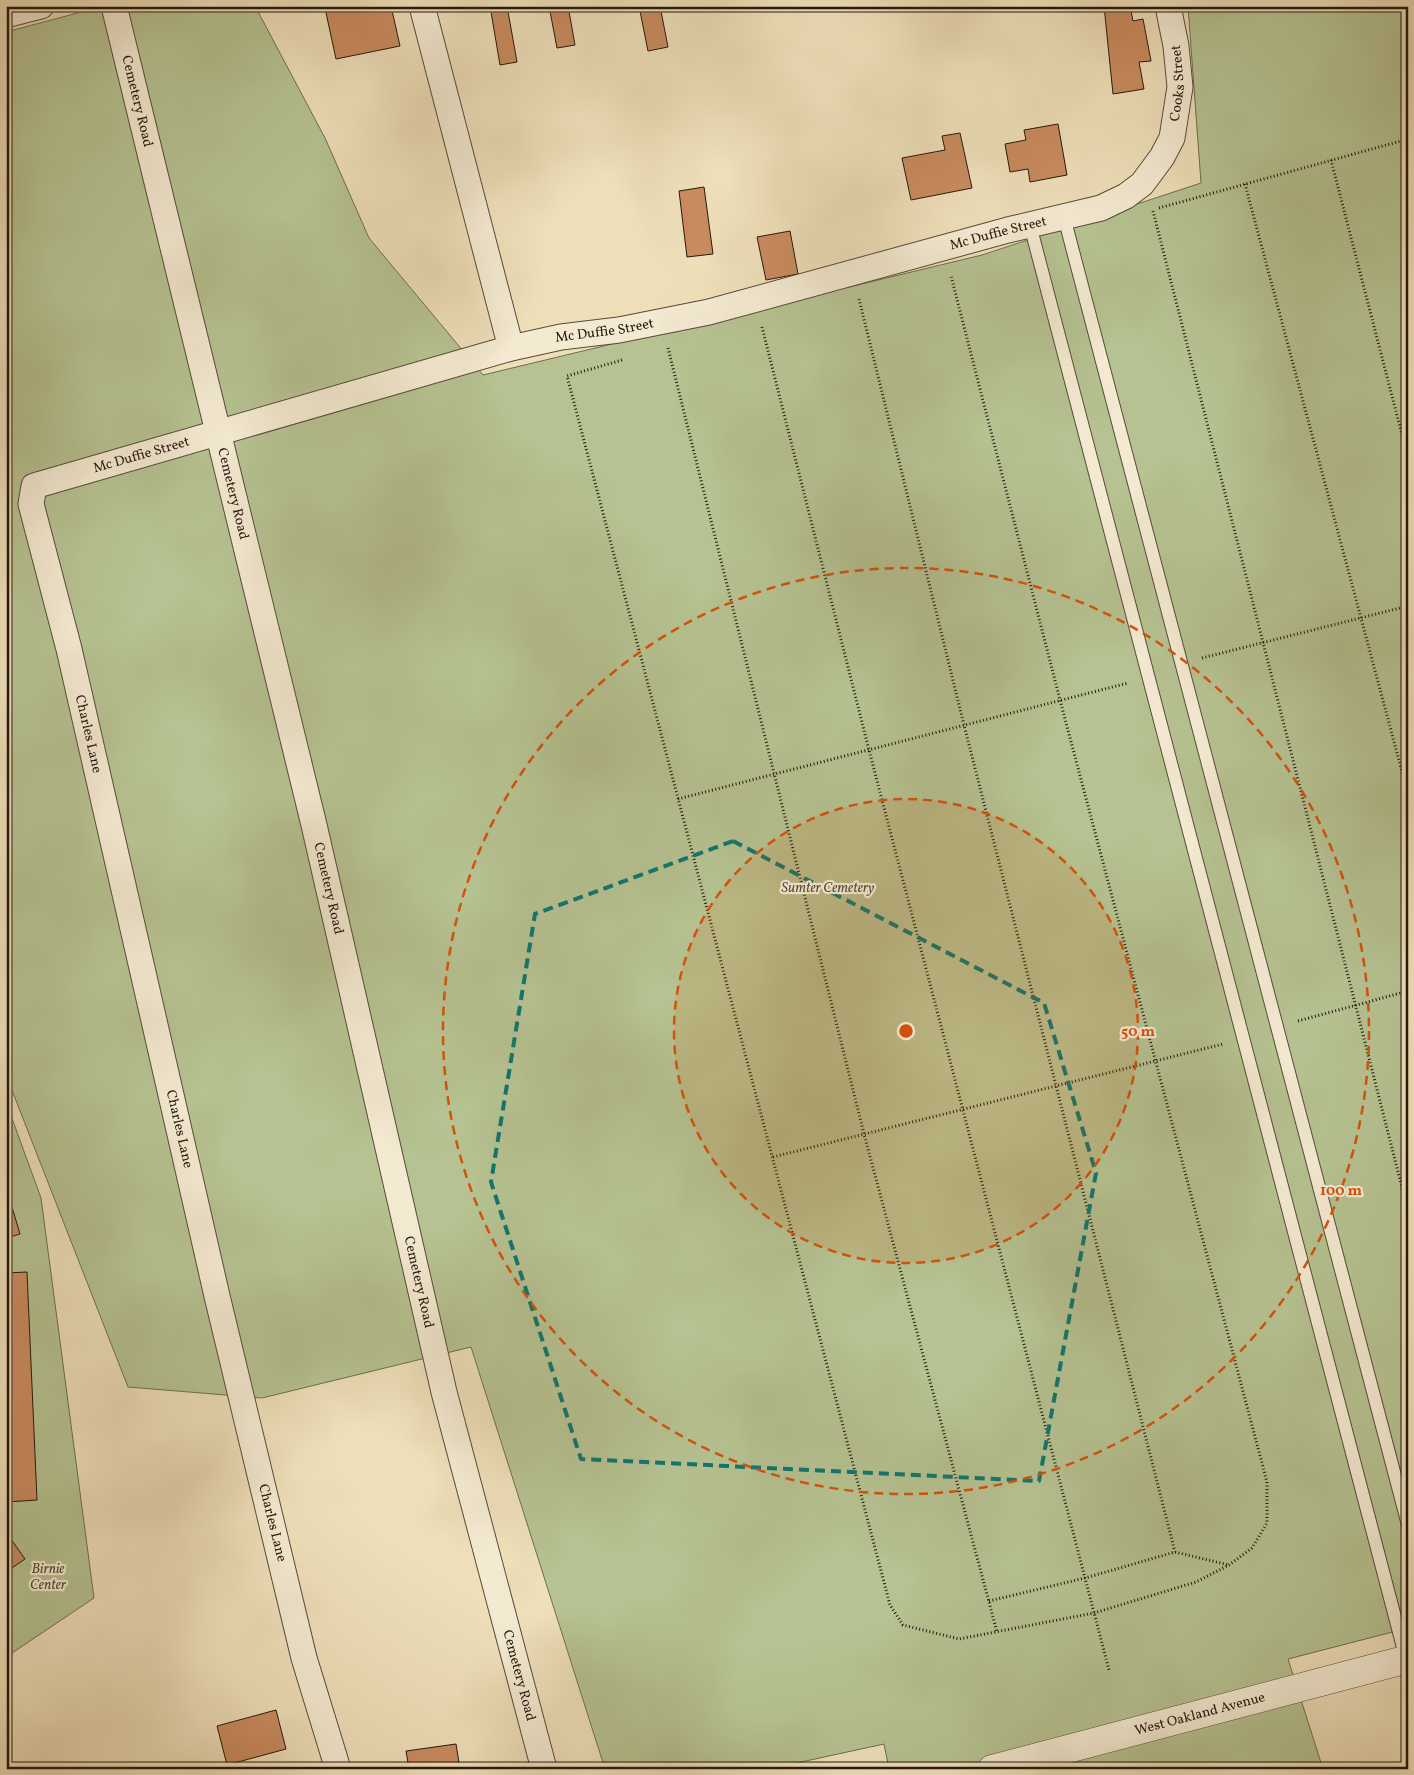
<svg xmlns="http://www.w3.org/2000/svg" width="1414" height="1775" viewBox="0 0 1414 1775" font-family="Vollkorn,serif">
<style>
.green{fill:#b6c291;stroke:#6e6d50}
.building{fill:#c98b5f;stroke:#25180f}
.lines{fill:none;stroke-linecap:round;stroke-linejoin:round}
.service-casing{stroke:#574a3a;stroke-width:14}
.minor-casing{stroke:#574a3a;stroke-width:27}
.tertiary-casing{stroke:#574a3a;stroke-width:29}
.path{stroke:#25180f;stroke-width:3;stroke-dasharray:1 2.5;stroke-linecap:butt}
.service{stroke:#f4ead2;stroke-width:12}
.minor{stroke:#f4ead2;stroke-width:25}
.tertiary{stroke:#f4ead2;stroke-width:28}
.marked{fill:none;stroke:#0f766e;stroke-width:4;stroke-dasharray:10 6;stroke-linejoin:round}
.ring{fill:none;stroke:#d4520c;stroke-width:2.5;stroke-dasharray:9 6}
.labels{text-anchor:middle;dominant-baseline:central;stroke-width:4.5;stroke-linejoin:round;paint-order:stroke}
.street-label{font-size:14px;fill:#25180f;stroke:#f4ead2}
.park-label{font-size:14px;font-style:italic;fill:#504b36;stroke:#f4ead2}
.centre{fill:#d4520c;stroke:#f4ead2;stroke-width:2.5}
.ring-label{font-size:15px;text-anchor:middle;font-weight:bold;fill:#d4520c;stroke:#f4ead2;stroke-width:4.5;stroke-linejoin:round;paint-order:stroke}
</style>
<rect width="100%" height="100%" fill="#eedfb9"/>
<filter id="stains"><feTurbulence type="fractalNoise" baseFrequency=".004" numOctaves="4"/><feColorMatrix values="0 0 0 0 .2 0 0 0 0 .09 0 0 0 0 .02 0 0 0 .5 -.17"/></filter>
<radialGradient id="worn" r=".72"><stop offset=".6" stop-color="#630" stop-opacity="0"/><stop offset="1" stop-color="#630" stop-opacity=".3"/></radialGradient>
<path class="green" d="M104,6H255L325,138L369,238L483,375L982,255L1201,183L1188,6H1408V1628L1288,1659L1323,1769H889L884,1744L769,1769H605L471,1347L262,1398L128,1387L6,1075V32Z
M6,1102L41,1198L94,1598L6,1657Z"/>
<path class="building" d="M333,6H391L400,46L336,59L325,8Z
M490,6H507L517,62L500,65Z
M549,6H568L575,45L557,48Z
M639,6H660L668,47L648,51Z
M1104,6H1130L1133,21L1143,19L1151,61L1139,62L1144,89L1113,94Z
M1058,124L1067,175L1030,182L1028,169L1010,172L1005,144L1026,140L1024,130Z
M960,133L972,188L911,200L902,158L945,150L942,136Z
M704,187L713,254L687,257L679,191Z
M790,231L798,274L766,280L757,237Z
M6,1187L20,1234L6,1238Z
M27,1272L37,1500L6,1502V1273Z
M6,1532L25,1559L6,1572Z
M276,1710L286,1749L227,1765L217,1726Z
M456,1744L460,1769H409L406,1751Z"/>
<g class="lines">
<g class="service-casing">
<path id="service" d="M1064,217L1408,1525
M1030,225L1406,1659"/>
</g>
<g class="minor-casing">
<g id="minor">
<path id="s1" d="M114,6L314,825L444,1392L544,1769"/>
<path d="M422,6L511,348"/>
<path d="M6,15L41,6"/>
<path id="s2" d="M338,1769L304,1658L217,1296L69,649L31,504L34,486L511,348L561,337L619,330L709,312L1008,230L1101,208L1126,196L1142,184L1162,157L1172,138L1180,87L1176,46L1168,6"/>
</g>
</g>
<g class="tertiary-casing">
<g id="tertiary">
<path id="s3" d="M992,1769L1408,1659"/>
</g>
</g>
<path class="path" d="M1331,160L1408,458
M1245,184L1408,794
M1159,208L1408,139
M1153,211L1408,1211
M859,299L964,725L1175,1552
M762,327L869,750L1109,1670
M668,348L864,1134L997,1632
M622,360L567,376L890,1605L903,1625L959,1639L1094,1613L1196,1582L1229,1565L1252,1548L1267,1523V1482L1060,700L951,276
M1202,658L1408,606
M678,799L1128,683
M1298,1021L1408,991
M773,1157L1223,1044
M989,1601L1085,1578L1175,1552L1229,1565"/>
<use href="#service" class="service"/>
<use href="#minor" class="minor"/>
<use href="#tertiary" class="tertiary"/>
</g>
<path class="marked" d="M733,841L1044,1003L1096,1173L1039,1481L581,1459L491,1182L535,914Z"/>
<circle cx="906" cy="1031" r="232" fill="#d4520c" fill-opacity=".12"/>
<g class="ring">
<circle cx="906" cy="1031" r="232"/>
<circle cx="906" cy="1031" r="463"/>
</g>
<g class="labels">
<g class="street-label">
<text stroke="none"><textPath href="#s2" startOffset="2582">Cooks Street</textPath></text>
<text stroke="none"><textPath href="#s1" startOffset="98">Cemetery Road</textPath></text>
<text stroke="none"><textPath href="#s2" startOffset="2318">Mc Duffie Street</textPath></text>
<text stroke="none"><textPath href="#s2" startOffset="1912">Mc Duffie Street</textPath></text>
<text stroke="none"><textPath href="#s2" startOffset="1432">Mc Duffie Street</textPath></text>
<text stroke="none"><textPath href="#s1" startOffset="502">Cemetery Road</textPath></text>
<text transform="translate(88 734) rotate(77)">Charles Lane</text>
<text stroke="none"><textPath href="#s1" startOffset="908">Cemetery Road</textPath></text>
<text transform="translate(179 1129) rotate(77)">Charles Lane</text>
<text stroke="none"><textPath href="#s1" startOffset="1312">Cemetery Road</textPath></text>
<text transform="translate(272 1523) rotate(76)">Charles Lane</text>
<text stroke="none"><textPath href="#s1" startOffset="1718">Cemetery Road</textPath></text>
<text stroke="none"><textPath href="#s3" startOffset="215">West Oakland Avenue</textPath></text>
</g>
<g class="park-label">
<text x="828" y="888">Sumter Cemetery</text>
<text x="48" y="1569">Birnie<tspan x="48" dy="16">Center</tspan></text>
</g>
</g>
<circle cx="906" cy="1031" r="8" class="centre"/>
<g class="ring-label">
<text x="1138" y="1036">50 m</text>
<text x="1341" y="1195">100 m</text>
</g>
<rect width="1414" height="1775" fill="none" stroke="#eedfb9" stroke-width="25"/>
<rect x="8" y="8" width="1399" height="1760" fill="none" stroke="#25180f" stroke-width="2.5"/>
<rect x="12" y="12" width="1389" height="1750" fill="none" stroke="#25180f"/>
<rect width="100%" height="100%" filter="url(#stains)"/>
<rect width="100%" height="100%" fill="url(#worn)"/>
</svg>
